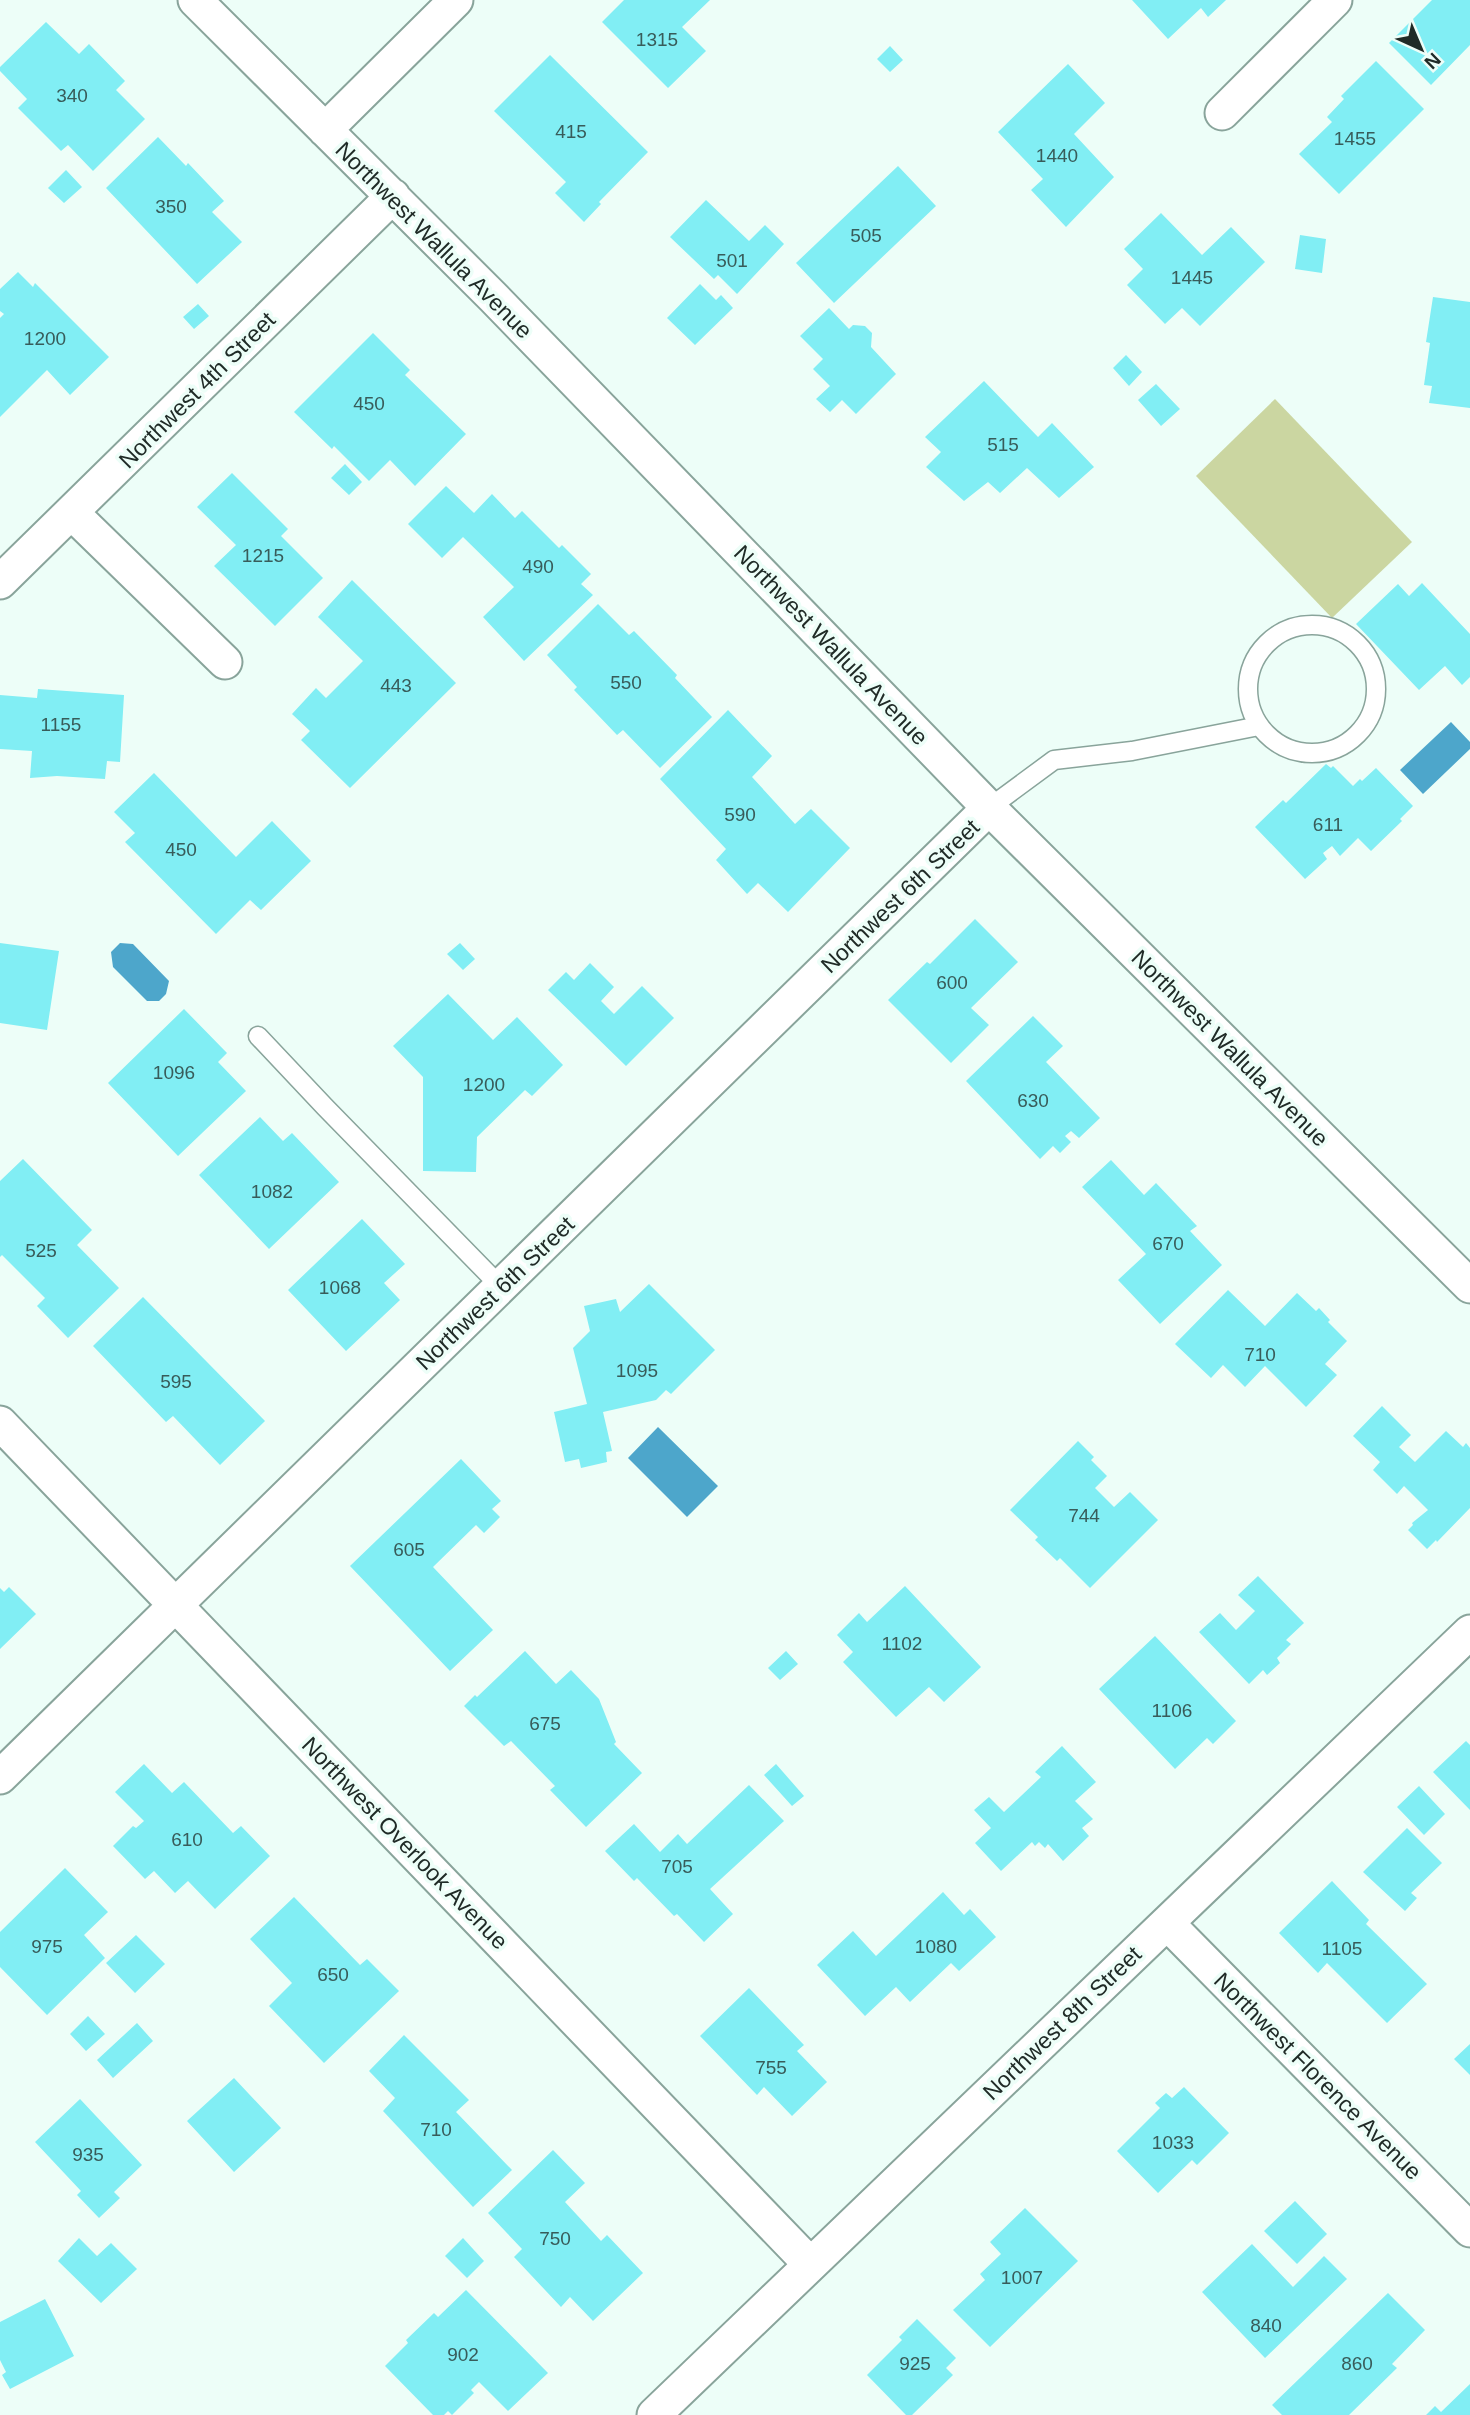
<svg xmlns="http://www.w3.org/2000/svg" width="1470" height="2415" viewBox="0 0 1470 2415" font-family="Arial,sans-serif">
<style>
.green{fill:#cbd6a1}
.water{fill:#4da6cb}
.building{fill:#81eef4}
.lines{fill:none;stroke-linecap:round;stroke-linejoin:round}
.service-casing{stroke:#89a49b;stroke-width:21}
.minor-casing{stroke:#89a49b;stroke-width:37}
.service{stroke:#fff;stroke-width:18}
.minor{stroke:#fff;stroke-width:33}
.labels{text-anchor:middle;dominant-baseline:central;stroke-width:7;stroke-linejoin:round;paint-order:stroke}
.number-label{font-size:19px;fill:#385c5a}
.street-label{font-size:23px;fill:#202b27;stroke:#edfef8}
</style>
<rect width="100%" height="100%" fill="#edfef8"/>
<path class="green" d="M1275,399L1412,542L1332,618L1196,476Z"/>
<path class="water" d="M1451,722L1470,742V749L1423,794L1400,770Z
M120,943L133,944L169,981L166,994L159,1001H147L113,967L111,952Z
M658,1427L718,1486L687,1517L628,1458Z"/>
<path class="building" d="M624,0H710L682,27L706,51L668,88L602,22Z
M1132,0H1226L1208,17L1201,8L1168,39Z
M1432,0H1470V45L1431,85L1389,43Z
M46,22L79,54L89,44L125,81L116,90L145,119L93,171L68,145L61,151L18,108L27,99L0,71V67Z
M890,46L903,60L890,72L877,59Z
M550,55L648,152L599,202L601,204L584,222L555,193L566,182L494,111Z
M1376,61L1424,109L1339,194L1299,154L1332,122L1327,117L1344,99L1341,96Z
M1068,64L1105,103L1074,134L1114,177L1066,227L1031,190L1043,179L998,132Z
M158,137L186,166L188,163L224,201L212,212L242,242L197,284L106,188Z
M898,166L936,206L834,303L796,263Z
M66,170L82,187L64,203L48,188Z
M706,200L749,241L765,225L784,244L737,294L718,275L714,279L670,237Z
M1161,213L1202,255L1231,227L1265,262L1200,326L1182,308L1165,324L1127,285L1143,269L1124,249Z
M1300,235L1326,239L1322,273L1295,269Z
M18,272L33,287L35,283L109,357L70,395L47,370L0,417V318L4,314L0,311V289Z
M700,284L716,300L721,295L733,308L695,345L667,318Z
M1433,297L1470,302V408L1429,403L1432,386L1424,385L1430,343L1426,342Z
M198,304L209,316L194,329L183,317Z
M829,308L849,329L853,325L865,326L872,333L871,347L896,374L856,414L842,400L830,412L816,399L830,386L813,369L823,359L800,336Z
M373,333L410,370L405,375L466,434L415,486L390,460L369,481L334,446L332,449L294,412Z
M1126,355L1142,372L1129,386L1113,368Z
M984,381L1038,437L1052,423L1094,467L1059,498L1027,468L1000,493L988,482L964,501L926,467L941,452L925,437Z
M1156,384L1180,409L1161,426L1138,400Z
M345,464L362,482L349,495L331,478Z
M232,473L288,529L281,536L323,578L275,626L214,566L236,545L197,507Z
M446,486L474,513L492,494L515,518L522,511L559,548L562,545L591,574L581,584L593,595L524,661L483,617L514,587L463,537L442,558L408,524Z
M352,580L456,683L350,788L301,740L310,731L292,714L316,688L326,698L363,661L318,617Z
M1422,583L1470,634V677L1462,685L1445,666L1419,690L1356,624L1398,584L1409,596Z
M598,604L629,635L634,631L677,675L675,678L712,717L660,768L623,730L617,735L574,690L577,687L547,655Z
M38,689L124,695L120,762L107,761L105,779L57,776L30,778L32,751L0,749V695L37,698Z
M728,710L772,756L752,777L795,824L811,809L850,848L788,912L758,883L747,894L716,860L726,849L660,779Z
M1326,764L1331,768L1333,766L1353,786L1360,779L1362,781L1376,768L1413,806L1400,819L1402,821L1371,851L1358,838L1340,856L1332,846L1323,853L1327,859L1305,879L1255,827L1283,800L1286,803Z
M154,773L236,857L272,821L311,861L261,910L250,900L216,934L125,842L135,833L114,812Z
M975,919L1018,962L971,1008L989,1025L951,1063L888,1000L927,962L930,964Z
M0,943L59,951L47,1030L0,1023Z
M460,943L475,959L463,970L447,954Z
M590,963L614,987L601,1001L614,1014L642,986L674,1018L626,1066L548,990L566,972L574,980Z
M448,994L493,1040L517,1017L563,1065L532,1096L525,1090L477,1137L476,1172L423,1171V1077L393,1046Z
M184,1009L227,1053L218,1062L246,1091L178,1156L108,1083Z
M1033,1016L1063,1046L1046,1062L1100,1118L1079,1138L1071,1131L1065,1136L1071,1142L1060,1153L1053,1146L1040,1159L966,1081Z
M260,1117L283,1141L292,1133L339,1182L269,1249L199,1175Z
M23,1159L92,1230L77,1245L119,1288L68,1338L37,1306L45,1298L2,1255L0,1257V1181Z
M1111,1160L1144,1195L1156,1183L1197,1226L1190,1231L1222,1265L1160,1324L1118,1280L1146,1254L1082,1187Z
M362,1219L405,1264L384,1283L400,1300L346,1351L288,1290Z
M649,1284L715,1350L671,1394L666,1390L656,1400L603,1412L612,1451L606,1452L607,1462L581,1468L579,1459L565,1462L554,1412L587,1404L573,1348L590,1331L584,1306L616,1299L620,1312Z
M1228,1290L1265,1326L1297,1293L1316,1311L1319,1308L1330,1320L1328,1322L1347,1341L1325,1364L1337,1375L1306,1407L1265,1366L1245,1387L1223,1365L1211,1378L1175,1344Z
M143,1297L265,1421L220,1465L173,1416L166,1422L93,1346Z
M1382,1406L1411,1435L1399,1447L1415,1462L1446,1431L1463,1447L1466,1443L1470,1448V1508L1437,1542L1436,1540L1427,1549L1408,1530L1413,1525L1412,1523L1428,1510L1404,1486L1397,1494L1373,1470L1380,1462L1353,1436Z
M1078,1441L1094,1457L1091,1460L1107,1476L1095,1488L1114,1507L1130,1492L1158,1520L1090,1588L1060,1558L1057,1561L1035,1540L1038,1537L1010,1510Z
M461,1459L501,1501L492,1509L500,1517L484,1533L476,1525L433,1567L493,1630L450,1671L350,1566Z
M1258,1576L1304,1623L1286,1640L1291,1644L1277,1658L1280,1663L1267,1675L1263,1670L1249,1684L1199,1632L1220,1613L1236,1630L1255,1611L1238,1595Z
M905,1586L981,1667L944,1702L929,1687L896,1717L843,1662L853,1652L837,1635L859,1613L867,1622Z
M9,1587L36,1614L0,1649V1588L4,1592Z
M1155,1636L1236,1721L1213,1744L1207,1738L1175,1769L1099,1689Z
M525,1651L556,1684L571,1670L599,1699L616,1742L614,1744L642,1773L586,1827L550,1790L555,1786L511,1741L504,1746L464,1706L475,1695L477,1697Z
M786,1651L798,1664L780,1680L768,1668Z
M1466,1741L1470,1745V1810L1433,1772Z
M1062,1746L1096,1782L1075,1801L1093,1819L1082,1828L1089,1836L1063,1861L1048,1844L1045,1848L1039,1842L1035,1846L1032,1842L1001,1871L975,1843L991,1828L974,1810L989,1797L1004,1812L1041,1777L1035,1772Z
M144,1764L172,1793L184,1782L233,1833L241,1826L270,1856L215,1909L188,1881L175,1893L154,1871L145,1879L113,1846L133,1826L136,1828L144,1821L115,1792Z
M776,1764L804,1796L792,1806L764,1775Z
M749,1785L784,1821L710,1889L733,1914L704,1942L677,1914L674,1916L637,1878L634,1881L605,1851L634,1824L660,1852L678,1834L687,1844Z
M1419,1786L1445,1814L1424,1835L1397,1807Z
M1407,1828L1442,1863L1411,1893L1417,1898L1405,1911L1363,1872Z
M65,1868L108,1912L84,1935L105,1958L47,2015L0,1967V1932Z
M1332,1881L1369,1920L1366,1924L1427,1984L1387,2023L1327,1963L1318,1973L1279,1933Z
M943,1892L964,1915L970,1909L996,1937L959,1971L951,1963L910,2002L896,1987L865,2016L817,1965L853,1931L876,1956Z
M294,1897L360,1965L367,1959L399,1991L324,2063L269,2006L292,1983L250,1939Z
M136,1935L165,1964L135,1993L106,1963Z
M749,1988L804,2045L797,2051L827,2082L792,2116L764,2087L757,2095L700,2036Z
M88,2016L105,2034L86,2051L70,2034Z
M137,2023L153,2041L113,2078L97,2060Z
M404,2035L469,2100L456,2112L512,2170L473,2207L383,2111L395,2098L369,2071Z
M1470,2044V2075L1454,2059Z
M234,2078L281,2128L234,2172L187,2121Z
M1184,2087L1229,2133L1197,2165L1192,2160L1158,2193L1117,2151L1160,2108L1155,2103L1166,2093L1172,2098Z
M80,2099L142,2165L114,2192L120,2198L99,2218L77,2195L81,2191L35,2142Z
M553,2150L585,2183L565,2202L601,2241L607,2235L643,2273L593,2321L570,2297L561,2307L514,2257L522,2249L488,2213Z
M1295,2201L1327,2234L1297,2264L1264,2231Z
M1025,2208L1078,2261L990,2347L953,2310L985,2280L980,2274L1001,2254L990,2242Z
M79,2238L97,2256L111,2243L137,2269L101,2303L58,2261Z
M463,2238L484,2261L467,2278L445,2256Z
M1252,2244L1293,2287L1324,2256L1347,2279L1265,2358L1202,2292Z
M466,2290L548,2373L508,2411L479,2382L471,2390L474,2393L452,2415L448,2411L444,2415H433L385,2366L408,2343L406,2340L434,2313L438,2317Z
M1388,2293L1425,2330L1392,2364L1397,2368L1349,2415H1282L1272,2405Z
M45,2299L74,2356L10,2389L2,2375L6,2372L0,2360V2322Z
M917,2319L956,2358L946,2368L953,2375L912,2415H906L867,2375L902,2340L899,2337Z
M1470,2384V2415H1426L1435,2406L1441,2412Z"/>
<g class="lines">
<g class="service-casing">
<path id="service" d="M1248 689a64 64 0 1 1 128 0a64 64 0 1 1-128 0Z
M989,808L1054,760L1132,751L1259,726
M258,1036L325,1107L501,1287"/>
</g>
<g class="minor-casing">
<path id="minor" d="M195,0L493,297L989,808L1470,1286
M1222,113L1335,0
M325,130L456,0
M72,513L225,662
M0,582L393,196
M0,1423L810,2264
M0,1777L989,808
M1167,1923L1470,2230
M654,2415L1470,1632"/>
</g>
<use href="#service" class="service"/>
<use href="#minor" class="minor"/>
</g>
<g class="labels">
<g class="number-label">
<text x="657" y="39">1315</text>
<text x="72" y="95">340</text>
<text x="571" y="131">415</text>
<text x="1355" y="138">1455</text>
<text x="1057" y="155">1440</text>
<text x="171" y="206">350</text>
<text x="866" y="235">505</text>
<text x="732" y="260">501</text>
<text x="1192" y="277">1445</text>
<text x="45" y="338">1200</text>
<text x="369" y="403">450</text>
<text x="1003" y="444">515</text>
<text x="263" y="555">1215</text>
<text x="538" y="566">490</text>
<text x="626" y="682">550</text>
<text x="396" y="685">443</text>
<text x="61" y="724">1155</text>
<text x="740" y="814">590</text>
<text x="1328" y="824">611</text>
<text x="181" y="849">450</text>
<text x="952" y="982">600</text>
<text x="174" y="1072">1096</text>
<text x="484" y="1084">1200</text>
<text x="1033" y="1100">630</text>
<text x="272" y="1191">1082</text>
<text x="1168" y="1243">670</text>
<text x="41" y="1250">525</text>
<text x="340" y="1287">1068</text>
<text x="1260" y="1354">710</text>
<text x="637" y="1370">1095</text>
<text x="176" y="1381">595</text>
<text x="1084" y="1515">744</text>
<text x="409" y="1549">605</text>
<text x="902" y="1643">1102</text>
<text x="1172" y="1710">1106</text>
<text x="545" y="1723">675</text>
<text x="187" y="1839">610</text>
<text x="677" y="1866">705</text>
<text x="47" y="1946">975</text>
<text x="936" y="1946">1080</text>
<text x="1342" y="1948">1105</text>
<text x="333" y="1974">650</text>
<text x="771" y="2067">755</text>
<text x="436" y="2129">710</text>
<text x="1173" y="2142">1033</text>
<text x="88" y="2154">935</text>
<text x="555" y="2238">750</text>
<text x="1022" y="2277">1007</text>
<text x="1266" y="2325">840</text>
<text x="463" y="2354">902</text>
<text x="915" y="2363">925</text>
<text x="1357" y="2363">860</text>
</g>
<g class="street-label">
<text transform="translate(434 240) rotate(45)">Northwest Wallula Avenue</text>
<text transform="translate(197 390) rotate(-45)">Northwest 4th Street</text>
<text transform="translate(831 645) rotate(46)">Northwest Wallula Avenue</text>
<text transform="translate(900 896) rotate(-44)">Northwest 6th Street</text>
<text transform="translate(1230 1048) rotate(45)">Northwest Wallula Avenue</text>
<text transform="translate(495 1293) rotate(-44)">Northwest 6th Street</text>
<text transform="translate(405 1843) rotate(46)">Northwest Overlook Avenue</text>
<text transform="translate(1062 2023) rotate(-44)">Northwest 8th Street</text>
<text transform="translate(1318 2076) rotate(45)">Northwest Florence Avenue</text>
</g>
</g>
<g transform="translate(1421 49) rotate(136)" stroke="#edfef8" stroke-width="5" paint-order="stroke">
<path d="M0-5L12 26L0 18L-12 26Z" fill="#202b27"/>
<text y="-10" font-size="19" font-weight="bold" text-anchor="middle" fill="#202b27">N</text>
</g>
</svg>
